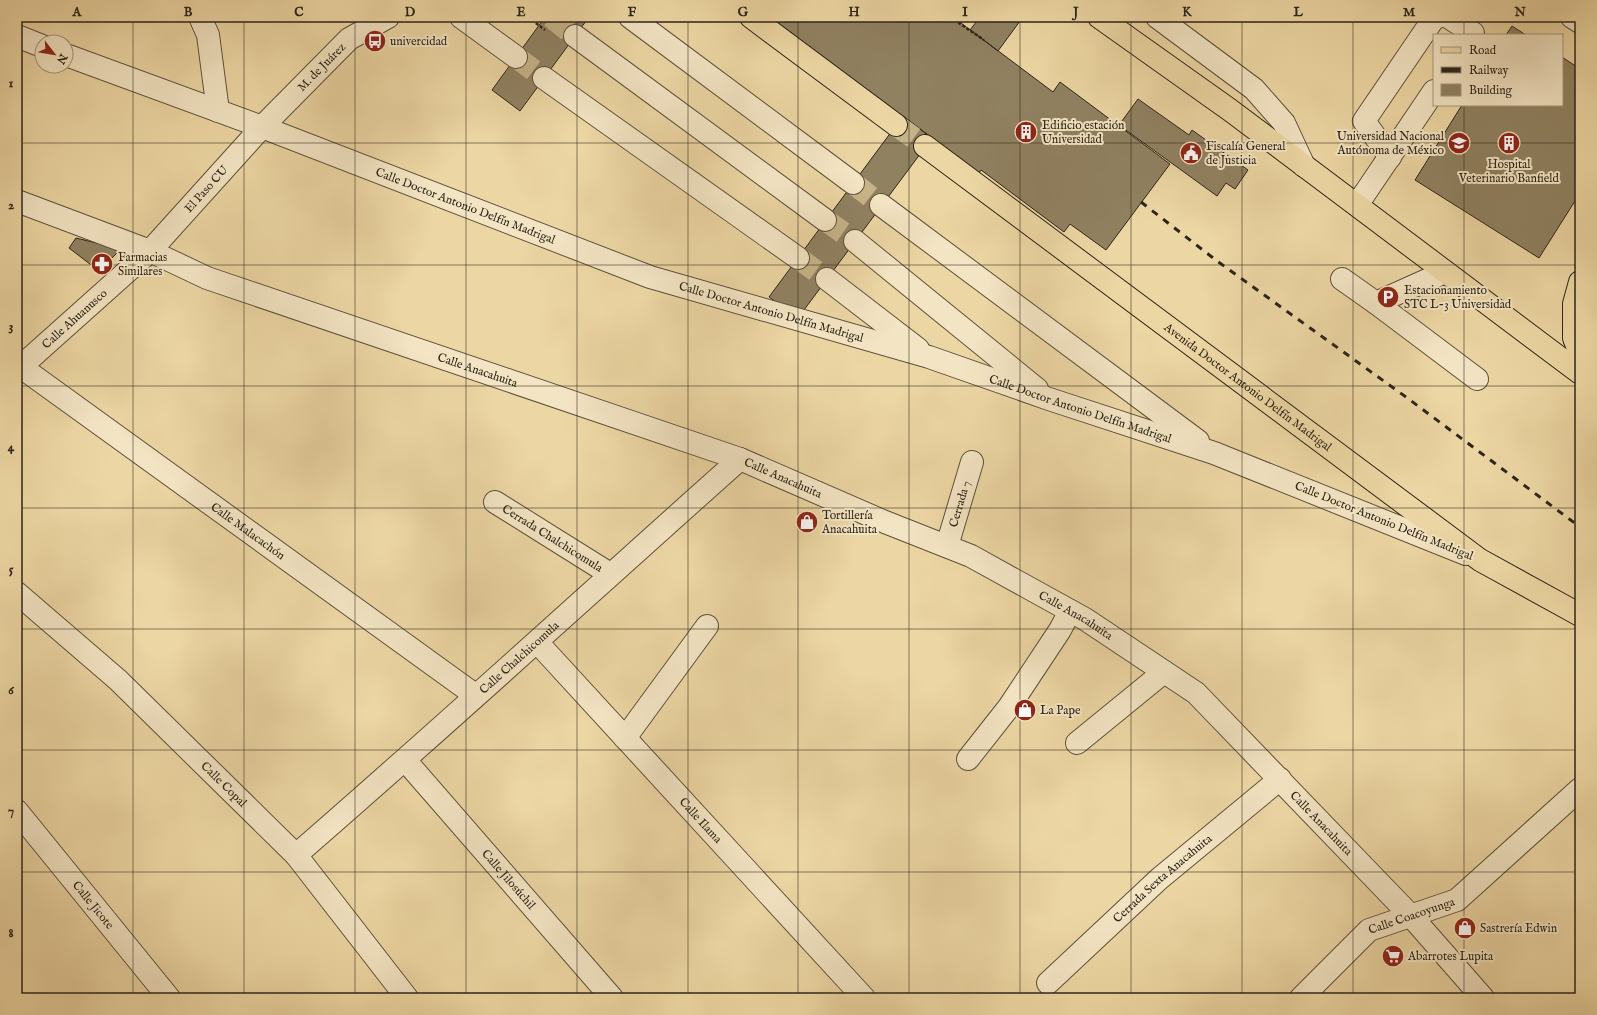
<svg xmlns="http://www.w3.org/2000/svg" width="1597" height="1015" viewBox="0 0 1597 1015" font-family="'IM FELL English',serif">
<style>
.building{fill:#908161;stroke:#2d251a}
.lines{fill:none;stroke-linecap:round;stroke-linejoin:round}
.minor-tunnel{stroke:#c6b388;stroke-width:22;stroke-dasharray:22 11;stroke-linecap:butt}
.major-tunnel{stroke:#c6b388;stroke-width:22;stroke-dasharray:22 11;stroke-linecap:butt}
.minor-casing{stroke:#5d513c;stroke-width:24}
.major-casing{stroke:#2d251a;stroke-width:24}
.path{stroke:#2d251a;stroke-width:2.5;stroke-dasharray:3 2;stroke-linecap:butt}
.minor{stroke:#f3e4c3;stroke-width:22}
.major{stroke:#ecd6a3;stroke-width:22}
.rail{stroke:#2d251a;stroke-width:3;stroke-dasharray:7 7;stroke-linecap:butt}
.grid{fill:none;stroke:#2d251a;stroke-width:1;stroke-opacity:0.55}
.labels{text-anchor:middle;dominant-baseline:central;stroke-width:4;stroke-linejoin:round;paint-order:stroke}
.poi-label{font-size:12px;fill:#2d251a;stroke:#f3e4c3;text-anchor:start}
.street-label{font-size:12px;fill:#2d251a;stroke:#f3e4c3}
.neatline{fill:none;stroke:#2d251a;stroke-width:1.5}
.grid-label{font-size:13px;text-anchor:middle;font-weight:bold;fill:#2d251a}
</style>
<rect width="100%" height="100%" fill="#ecd6a3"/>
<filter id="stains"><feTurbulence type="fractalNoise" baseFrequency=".005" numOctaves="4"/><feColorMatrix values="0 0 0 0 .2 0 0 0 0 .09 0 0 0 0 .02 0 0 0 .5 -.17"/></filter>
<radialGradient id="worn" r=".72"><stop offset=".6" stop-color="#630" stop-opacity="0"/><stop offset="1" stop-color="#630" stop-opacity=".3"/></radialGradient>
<path class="building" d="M545,17H589L520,111L492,90Z
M770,17H953L1053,92L1060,82L1170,164L1106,250L1070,224L1064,232L981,170L979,173Z
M980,17H1023L998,51L970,30Z
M1512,26L1526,35H1506Z
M1562,57L1580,69V193L1539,258L1415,180L1462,105H1562Z
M1138,99L1189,135L1192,130L1248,170L1235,189L1226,183L1217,196L1119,125Z
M903,116L932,138L798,318L769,297Z
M76,238L121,249L99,271L69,248Z"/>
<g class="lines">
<path class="minor-tunnel" d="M551,17L575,36
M516,57L544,78
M853,183L881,205
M825,220L855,241
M798,258L827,279"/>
<path class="major-tunnel" d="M896,125L925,146"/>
<g class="minor-casing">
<g id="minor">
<path d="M200,17L208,35L218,111"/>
<path d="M461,17L516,57"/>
<path d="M630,17L853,183"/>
<path d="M1157,17L1254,89L1284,123L1304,166"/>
<path d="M1448,17L1473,33L1471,35"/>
<path d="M1572,17L1580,22"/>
<path d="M17,36L42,46"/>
<path d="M575,36L825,220"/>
<path id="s1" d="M66,55L262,127L650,277L929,357L1049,399L1214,453L1466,554"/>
<path d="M544,78L798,258"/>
<path d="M1390,157L1364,121L1434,18L1438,17"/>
<path id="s2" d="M17,201L150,251L207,278L740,459L885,522L971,556L1085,619L1196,693L1411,916L1483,998"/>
<path d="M881,205L1198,441"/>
<path d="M1357,205L1434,91"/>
<path d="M855,241L1037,389"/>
<path d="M827,279L918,349"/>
<path d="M1342,279L1376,303L1445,272"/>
<path d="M1376,303L1477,379"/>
<path id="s3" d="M21,367L475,695"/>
<path id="s4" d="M17,370L150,251L262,127L349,39L388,17"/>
<path id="s5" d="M495,502L610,574"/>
<path id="s6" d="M947,546L972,462"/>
<path id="s7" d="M17,593L118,680L296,855L407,998"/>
<path id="s8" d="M537,642L864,998"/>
<path d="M625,738L707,626"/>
<path d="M1077,743L1164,672"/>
<path d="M968,759L1009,707L1060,630L1070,611"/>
<path id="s9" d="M405,760L612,998"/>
<path id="s10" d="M17,811L169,998"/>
<path id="s11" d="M296,855C446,725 592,591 740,459"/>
<path id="s12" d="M1048,983L1159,879L1280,779"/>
<path id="s13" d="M1301,998L1369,930L1457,900L1580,789"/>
</g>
</g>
<g class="major-casing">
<g id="major">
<path d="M751,17L896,125"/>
<path d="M1099,17L1230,110L1580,373"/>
<path id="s14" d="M925,146L1480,560L1580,615"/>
<path d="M1580,282L1574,304V338L1580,353"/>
</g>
</g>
<path class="path" d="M528,17L545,30
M950,17L984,40"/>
<use href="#minor" class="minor"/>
<use href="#major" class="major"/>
<path class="rail" d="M1141,202L1217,261L1406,397L1580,527"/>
</g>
<path class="grid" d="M133,17V998M244,17V998M355,17V998M466,17V998M577,17V998M688,17V998M798,17V998M909,17V998M1020,17V998M1131,17V998M1242,17V998M1353,17V998M1464,17V35M1464,105V998M17,143H1580M17,265H1580M17,386H1580M17,508H1580M17,629H1580M17,750H1580M17,872H1580"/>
<defs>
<g id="bus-disc" transform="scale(1.15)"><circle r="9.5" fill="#8f2418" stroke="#f3e4c3"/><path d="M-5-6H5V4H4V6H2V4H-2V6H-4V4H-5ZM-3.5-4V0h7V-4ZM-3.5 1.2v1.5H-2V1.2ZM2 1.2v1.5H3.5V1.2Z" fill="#fff"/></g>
<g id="building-disc" transform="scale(1.15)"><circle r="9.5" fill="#8f2418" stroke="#f3e4c3"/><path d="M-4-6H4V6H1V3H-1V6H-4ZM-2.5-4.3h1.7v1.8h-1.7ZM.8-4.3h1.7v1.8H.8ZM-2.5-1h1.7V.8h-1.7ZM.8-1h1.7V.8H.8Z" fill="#fff"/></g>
<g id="university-disc" transform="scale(1.15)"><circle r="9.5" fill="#8f2418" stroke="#f3e4c3"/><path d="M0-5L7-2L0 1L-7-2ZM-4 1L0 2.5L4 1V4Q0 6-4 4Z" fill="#fff"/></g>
<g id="civic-disc" transform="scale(1.15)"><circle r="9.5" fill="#8f2418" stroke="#f3e4c3"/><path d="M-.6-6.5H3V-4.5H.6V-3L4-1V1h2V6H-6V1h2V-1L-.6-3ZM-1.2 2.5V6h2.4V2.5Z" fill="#fff"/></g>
<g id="pharmacy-disc" transform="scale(1.15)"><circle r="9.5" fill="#8f2418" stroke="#f3e4c3"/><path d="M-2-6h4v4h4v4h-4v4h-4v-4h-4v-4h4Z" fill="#fff"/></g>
<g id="parking-disc" transform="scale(1.15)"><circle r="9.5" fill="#8f2418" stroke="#f3e4c3"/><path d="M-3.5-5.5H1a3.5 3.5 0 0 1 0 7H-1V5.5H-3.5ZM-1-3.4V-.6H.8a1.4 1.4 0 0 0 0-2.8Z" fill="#fff"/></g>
<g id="shop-disc" transform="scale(1.15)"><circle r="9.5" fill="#8f2418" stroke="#f3e4c3"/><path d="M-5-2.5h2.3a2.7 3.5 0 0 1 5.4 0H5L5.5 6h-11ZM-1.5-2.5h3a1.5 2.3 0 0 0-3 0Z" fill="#fff"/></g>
<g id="supermarket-disc" transform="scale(1.15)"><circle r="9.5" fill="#8f2418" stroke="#f3e4c3"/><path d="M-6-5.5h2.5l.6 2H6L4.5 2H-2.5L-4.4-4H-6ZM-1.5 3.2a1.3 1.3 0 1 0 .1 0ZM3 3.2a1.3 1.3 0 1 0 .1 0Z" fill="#fff"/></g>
</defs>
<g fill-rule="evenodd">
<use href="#bus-disc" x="375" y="41"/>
<use href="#building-disc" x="1026" y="132"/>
<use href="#university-disc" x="1459" y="143"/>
<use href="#building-disc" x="1509" y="143"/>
<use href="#civic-disc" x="1191" y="153"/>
<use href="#pharmacy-disc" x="102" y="264"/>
<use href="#parking-disc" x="1388" y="297"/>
<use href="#shop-disc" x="807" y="522"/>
<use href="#shop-disc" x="1025" y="710"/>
<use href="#shop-disc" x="1465" y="928"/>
<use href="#supermarket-disc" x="1393" y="956"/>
</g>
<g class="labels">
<g class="poi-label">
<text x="390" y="41">univercidad</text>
<text x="1042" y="125">Edificio estación<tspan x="1042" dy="14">Universidad</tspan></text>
<text x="1444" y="136" text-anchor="end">Universidad Nacional<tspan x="1444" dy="14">Autónoma de México</tspan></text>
<text x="1206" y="146">Fiscalía General<tspan x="1206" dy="14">de Justicia</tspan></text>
<text x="1509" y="164" text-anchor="middle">Hospital<tspan x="1509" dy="14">Veterinario Banfield</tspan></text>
<text x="118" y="257">Farmacias<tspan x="118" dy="14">Similares</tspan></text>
<text x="1404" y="290">Estacionamiento<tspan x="1404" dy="14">STC L-3 Universidad</tspan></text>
<text x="822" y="515">Tortillería<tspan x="822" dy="14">Anacahuita</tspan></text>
<text x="1040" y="710">La Pape</text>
<text x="1480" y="928">Sastrería Edwin</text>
<text x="1408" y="956">Abarrotes Lupita</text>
</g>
<g class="street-label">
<text stroke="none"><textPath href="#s4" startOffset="430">M. de Juárez</textPath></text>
<text stroke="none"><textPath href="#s4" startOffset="262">El Paso CU</textPath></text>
<text stroke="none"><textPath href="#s1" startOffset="427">Calle Doctor Antonio Delfín Madrigal</textPath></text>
<text stroke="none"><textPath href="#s1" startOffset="751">Calle Doctor Antonio Delfín Madrigal</textPath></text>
<text stroke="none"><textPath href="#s4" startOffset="77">Calle Ahuanusco</textPath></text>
<text stroke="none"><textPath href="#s2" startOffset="491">Calle Anacahuita</textPath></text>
<text stroke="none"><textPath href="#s14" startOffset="403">Avenida Doctor Antonio Delfín Madrigal</textPath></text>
<text stroke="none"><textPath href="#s1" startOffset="1075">Calle Doctor Antonio Delfín Madrigal</textPath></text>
<text stroke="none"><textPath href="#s2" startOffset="815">Calle Anacahuita</textPath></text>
<text stroke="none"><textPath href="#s6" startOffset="44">Cerrada 7</textPath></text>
<text transform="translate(1384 521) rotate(22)">Calle Doctor Antonio Delfín Madrigal</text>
<text stroke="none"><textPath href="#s3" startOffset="280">Calle Malacachón</textPath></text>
<text stroke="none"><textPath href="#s5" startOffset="68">Cerrada Chalchicomula</textPath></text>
<text stroke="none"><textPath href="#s2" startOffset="1139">Calle Anacahuita</textPath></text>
<text stroke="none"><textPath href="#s11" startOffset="298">Calle Chalchicomula</textPath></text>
<text stroke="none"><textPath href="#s7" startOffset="282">Calle Copal</textPath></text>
<text stroke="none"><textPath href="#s8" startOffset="242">Calle Ilama</textPath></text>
<text stroke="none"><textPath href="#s2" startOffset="1463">Calle Anacahuita</textPath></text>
<text stroke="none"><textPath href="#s9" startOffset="158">Calle Jilosúchil</textPath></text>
<text stroke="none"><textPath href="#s12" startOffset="155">Cerrada Sexta Anacahuita</textPath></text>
<text stroke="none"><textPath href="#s10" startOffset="121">Calle Jicote</textPath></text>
<text stroke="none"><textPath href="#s13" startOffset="141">Calle Coacoyunga</textPath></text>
</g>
</g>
<rect width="1597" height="1015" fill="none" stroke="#ecd6a3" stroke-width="44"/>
<rect x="1433" y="34" width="130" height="72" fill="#f3e4c3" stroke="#a4987f"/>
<rect x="1441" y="47" width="20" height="6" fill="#ecd6a3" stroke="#a4987f"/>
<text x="1469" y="54" font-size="12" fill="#2d251a">Road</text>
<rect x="1441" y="67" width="20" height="6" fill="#2d251a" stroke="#a4987f"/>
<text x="1469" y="74" font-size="12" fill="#2d251a">Railway</text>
<rect x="1441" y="84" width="20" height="12" fill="#908161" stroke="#a4987f"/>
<text x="1469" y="94" font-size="12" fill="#2d251a">Building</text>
<g transform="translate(54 54) rotate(121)"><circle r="19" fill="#f3e4c3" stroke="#a4987f"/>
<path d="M0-3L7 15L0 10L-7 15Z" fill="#8f2418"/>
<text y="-6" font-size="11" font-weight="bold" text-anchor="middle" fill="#2d251a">N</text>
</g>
<rect x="22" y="22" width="1553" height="971" class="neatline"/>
<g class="grid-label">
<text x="77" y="16">A</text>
<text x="188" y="16">B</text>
<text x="299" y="16">C</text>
<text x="410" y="16">D</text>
<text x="521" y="16">E</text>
<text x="632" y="16">F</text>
<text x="743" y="16">G</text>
<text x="854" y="16">H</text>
<text x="965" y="16">I</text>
<text x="1076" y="16">J</text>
<text x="1187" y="16">K</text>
<text x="1298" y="16">L</text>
<text x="1409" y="16">M</text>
<text x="1520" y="16">N</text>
<text x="11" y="87">1</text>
<text x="11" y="209">2</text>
<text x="11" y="330">3</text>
<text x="11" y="451">4</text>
<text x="11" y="573">5</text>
<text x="11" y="694">6</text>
<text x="11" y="815">7</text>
<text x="11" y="937">8</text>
</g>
<rect width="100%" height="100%" filter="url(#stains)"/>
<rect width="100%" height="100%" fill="url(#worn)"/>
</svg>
